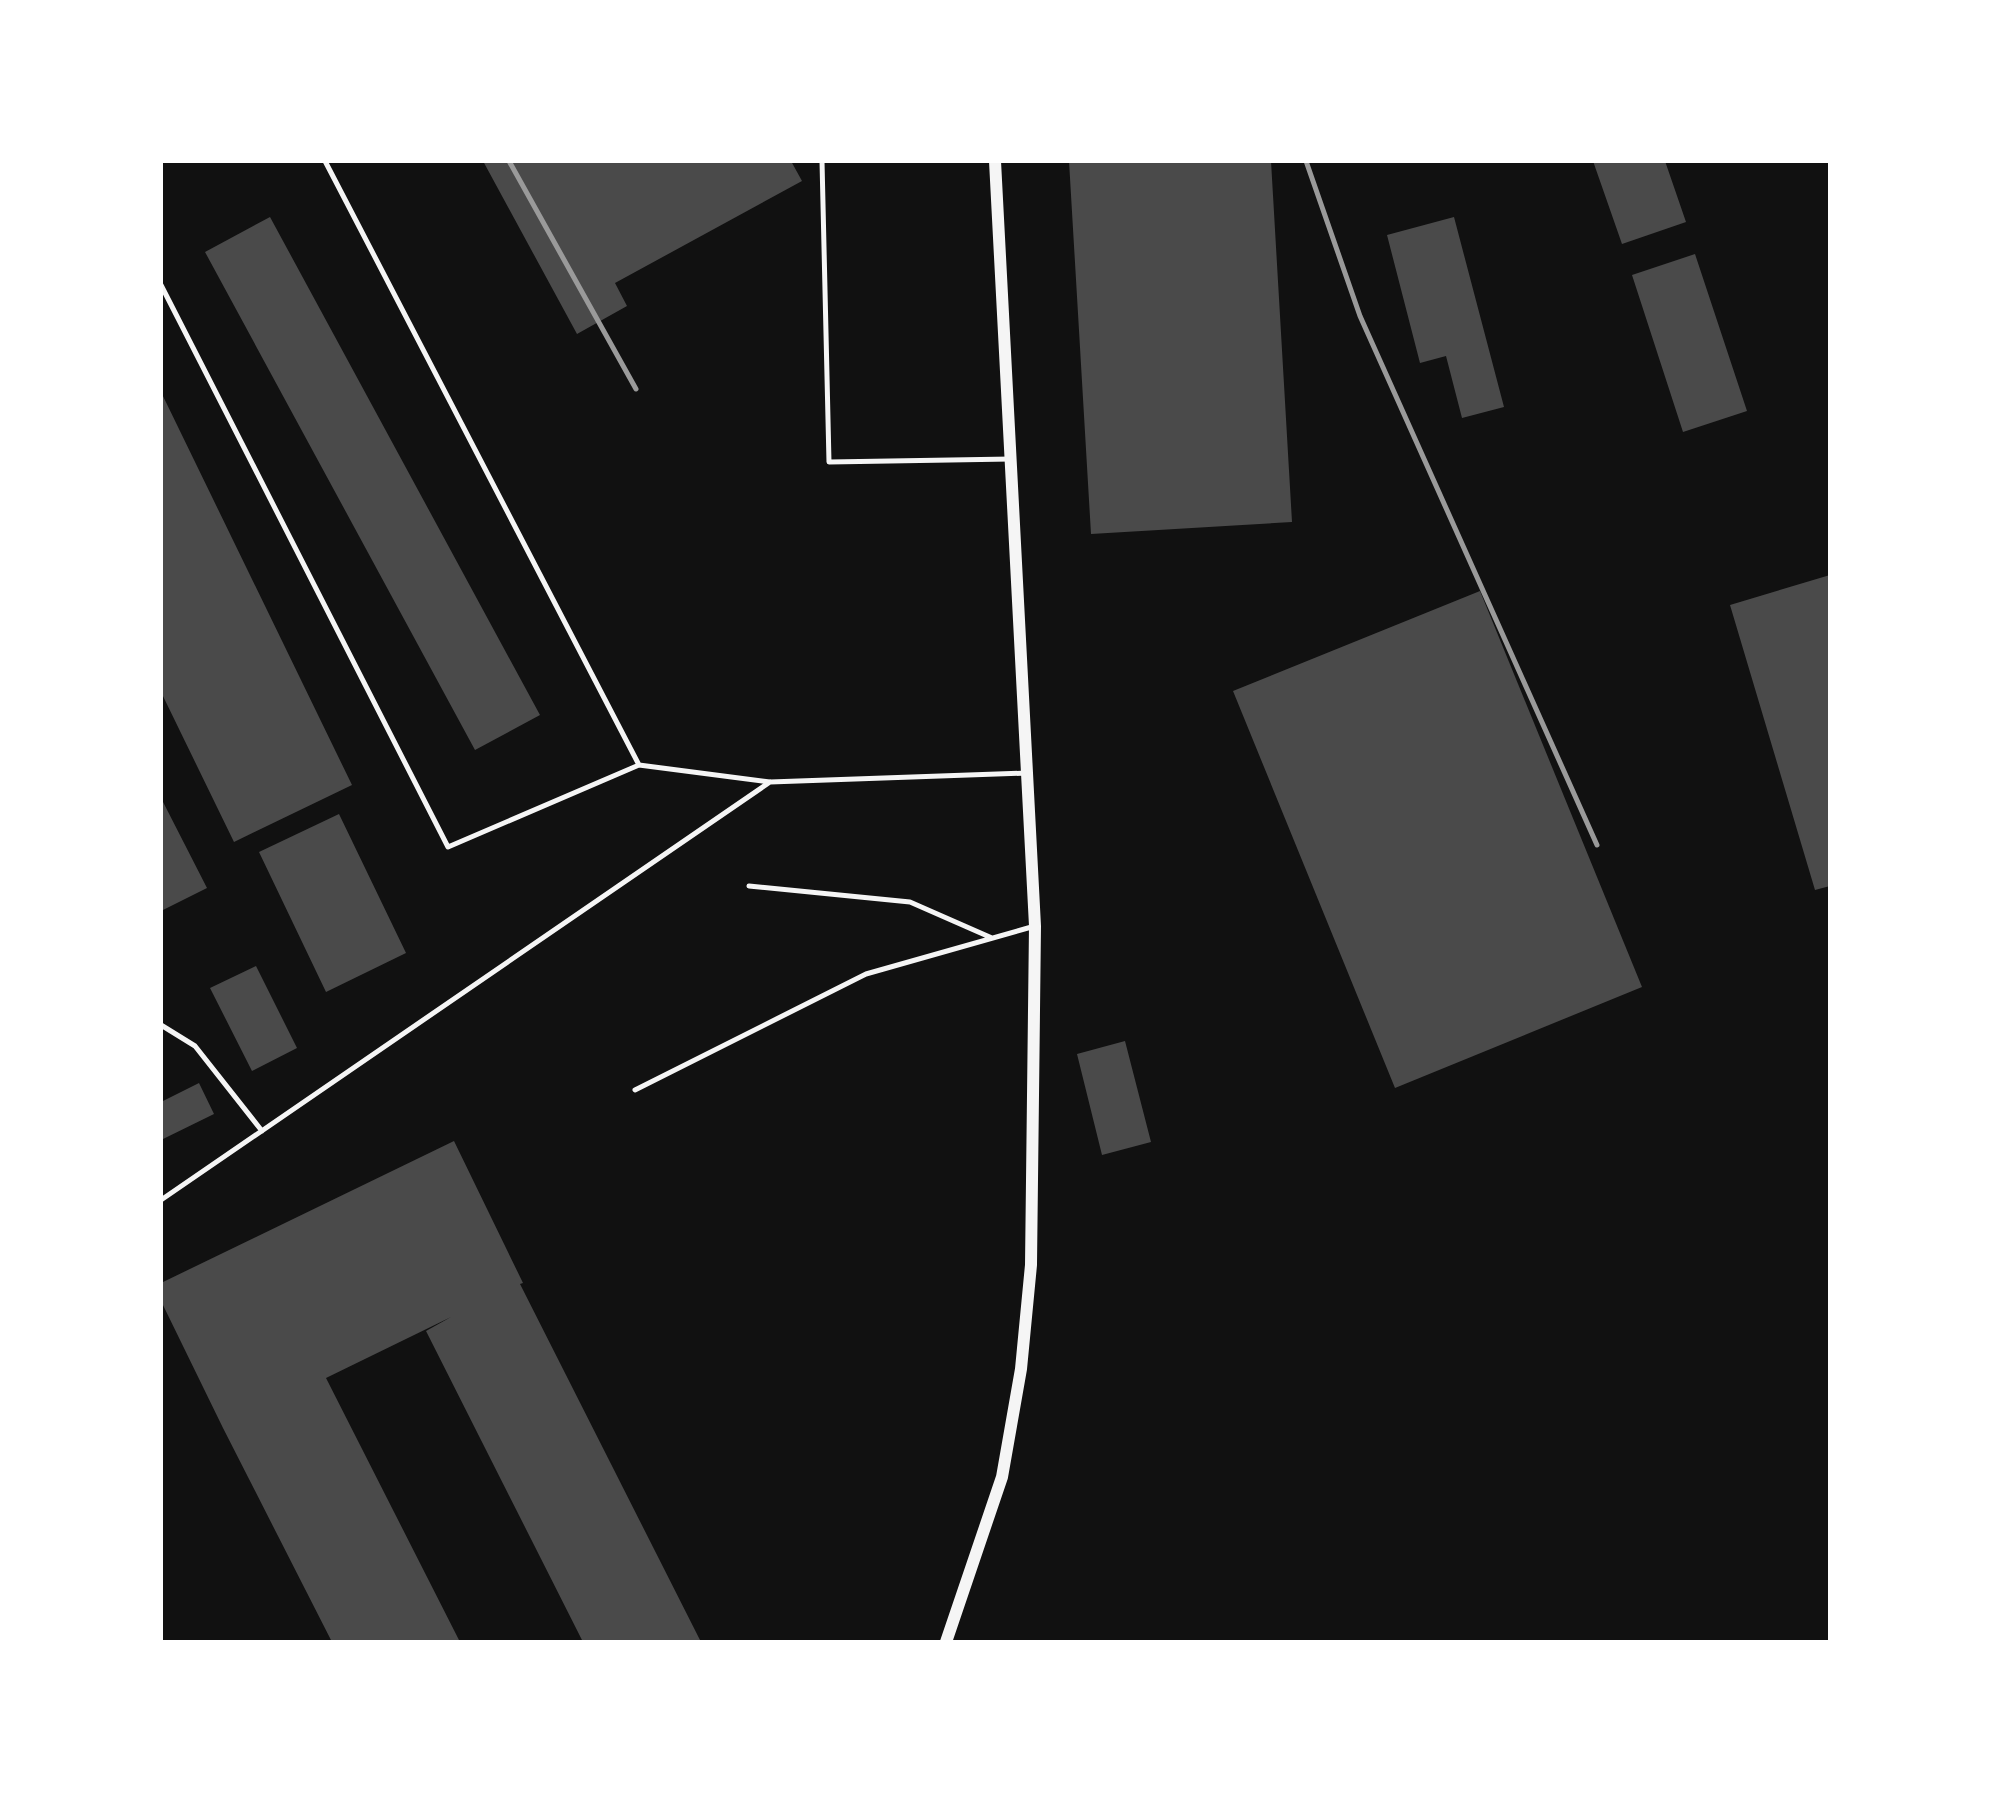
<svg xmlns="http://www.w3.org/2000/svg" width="1991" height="1803" viewBox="0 0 1991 1803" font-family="'Source Sans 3',sans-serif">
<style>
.building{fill:#4a4a4a}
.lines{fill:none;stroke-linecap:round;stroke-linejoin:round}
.service{stroke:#f5f5f5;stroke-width:5}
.tertiary{stroke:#f5f5f5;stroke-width:12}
.rail{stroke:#9a9a9a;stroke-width:5}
</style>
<rect width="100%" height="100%" fill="#111"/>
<path class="building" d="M483,161H791L802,181L615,283L627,306L577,334Z
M1069,161H1271L1292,522L1091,534Z
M1593,161H1665L1686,222L1622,244Z
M270,217L540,715L475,750L205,252Z
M1454,217L1504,407L1462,418L1446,356L1420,363L1387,235Z
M1695,254L1747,411L1683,432L1632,275Z
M161,392L352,785L234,842L161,692Z
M1830,575V886L1815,890L1730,605Z
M1480,591L1642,987L1395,1088L1233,691Z
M161,798L207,888L161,911Z
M339,814L406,953L326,992L259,852Z
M256,966L297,1048L252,1071L210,988Z
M1125,1041L1151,1142L1102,1155L1077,1054Z
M199,1083L214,1114L161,1140V1102Z
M454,1141L523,1283L520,1284L701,1642H583L426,1331L451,1317L326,1378L460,1642H332L223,1428L161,1301V1283Z"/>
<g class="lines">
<path class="service" d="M325,161L639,765L770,782L1027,773
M822,161L829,462L1011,459
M161,285L448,847L639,765
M749,886L910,902L992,938
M161,1025L195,1046L262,1131
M635,1090L866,974L1035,926
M161,1200L770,782"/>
<path class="tertiary" d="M946,1642L1002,1477L1021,1369L1031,1265L1035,926L995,161"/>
<path class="rail" d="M509,161L636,389
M1306,161L1360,316L1597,845"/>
</g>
<rect width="1991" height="1803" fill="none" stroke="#ffffff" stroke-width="326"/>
</svg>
